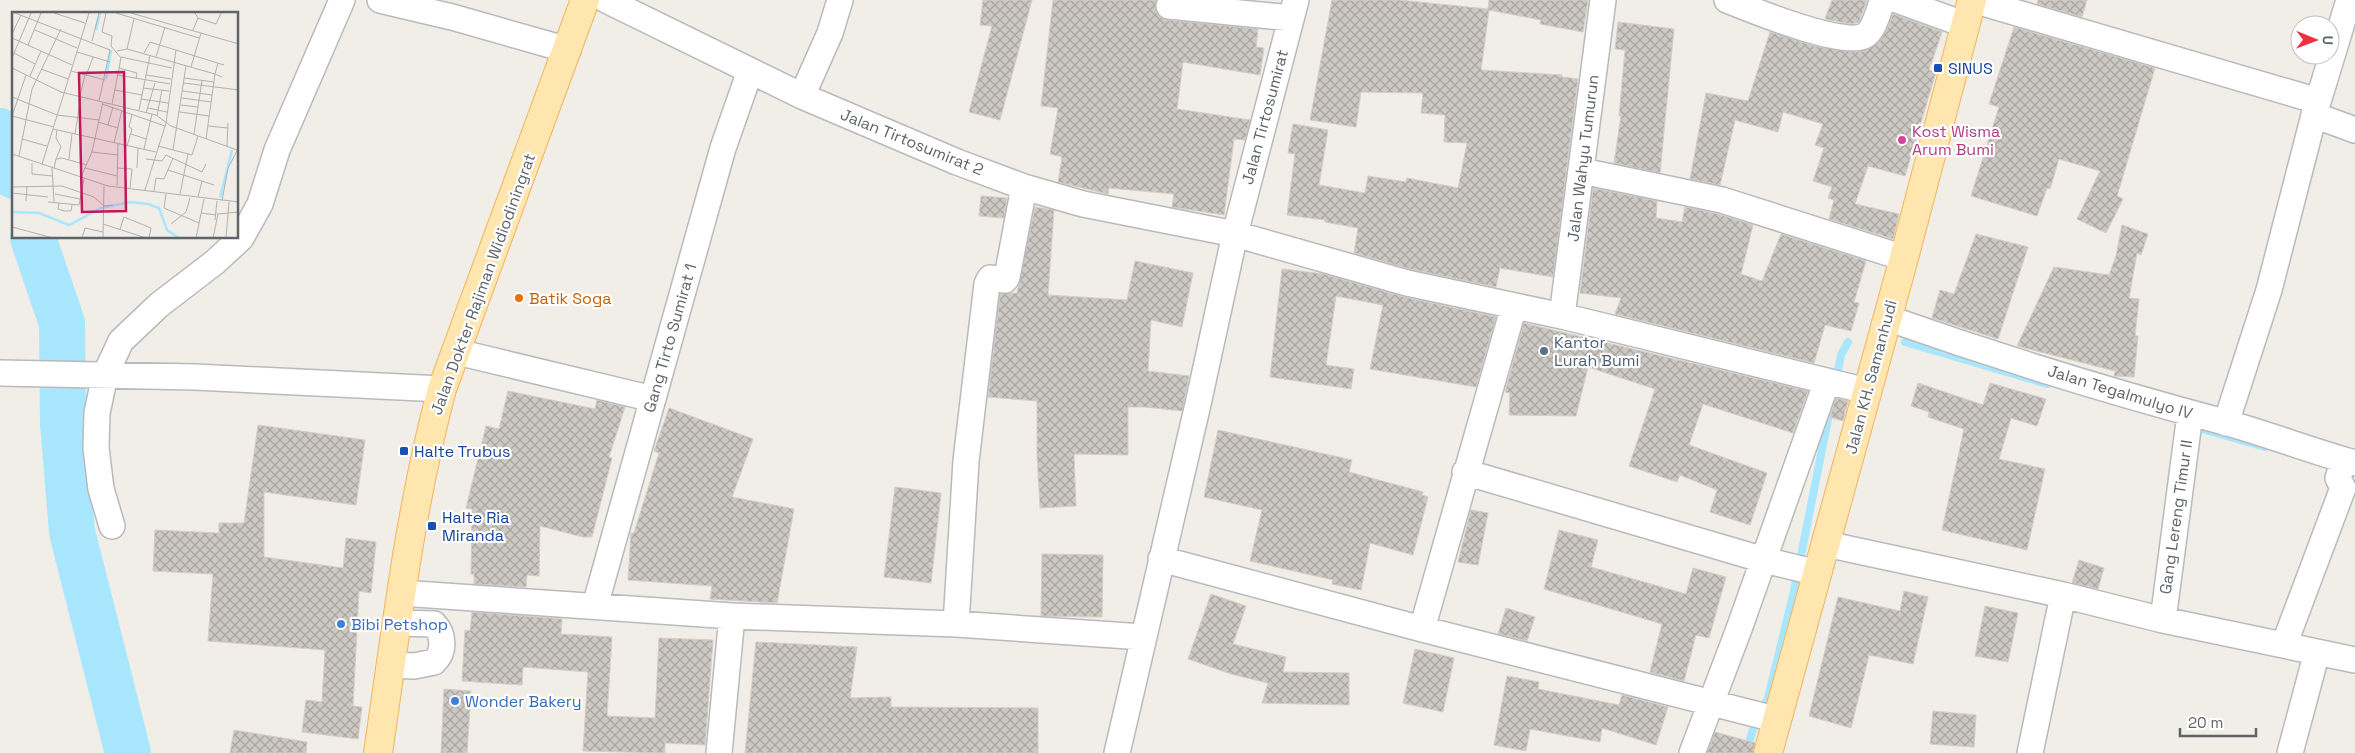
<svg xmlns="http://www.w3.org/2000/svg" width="2355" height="753" viewBox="0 0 2355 753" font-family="'Space Grotesk',sans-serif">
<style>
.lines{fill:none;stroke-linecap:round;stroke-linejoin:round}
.stream{stroke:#a9e6ff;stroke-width:8}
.river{stroke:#a9e6ff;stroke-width:46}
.building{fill:url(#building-cross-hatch);stroke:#d6cec5}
.minor-casing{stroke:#b7babe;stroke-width:28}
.major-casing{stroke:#f4b35d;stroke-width:30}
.minor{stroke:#fff;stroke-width:25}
.major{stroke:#ffe6ae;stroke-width:28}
.transit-dot{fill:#1a4fb4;stroke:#fff;stroke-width:2}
.hotel-dot{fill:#d1479c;stroke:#fff;stroke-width:2}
.food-dot{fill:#e8710a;stroke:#fff;stroke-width:2}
.service-dot{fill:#5c6f8a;stroke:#fff;stroke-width:2}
.shop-dot{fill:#3f7fe0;stroke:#fff;stroke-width:2}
.labels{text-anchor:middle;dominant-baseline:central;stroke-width:4.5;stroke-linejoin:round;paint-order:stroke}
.transit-label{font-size:16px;fill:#164399;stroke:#fff;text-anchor:start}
.street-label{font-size:16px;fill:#5e6468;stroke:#fff}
.hotel-label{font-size:16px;fill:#b23c85;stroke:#fff;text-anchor:start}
.food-label{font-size:16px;fill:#c56008;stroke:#fff;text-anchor:start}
.service-label{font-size:16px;fill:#4e5e75;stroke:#fff;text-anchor:start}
.shop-label{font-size:16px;fill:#366cbe;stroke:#fff;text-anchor:start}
.inset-river{fill:none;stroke:#a9e6ff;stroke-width:2.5}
.inset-road{fill:none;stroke:#b2b2b0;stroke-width:1}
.view{fill:#c2185b;fill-opacity:0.15;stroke:#c2185b;stroke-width:2.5}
.inset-edge{fill:none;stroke:#5e6468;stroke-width:2.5}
</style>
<defs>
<pattern id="building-cross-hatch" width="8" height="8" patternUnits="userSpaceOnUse" patternTransform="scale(1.25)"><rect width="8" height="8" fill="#ccc8c3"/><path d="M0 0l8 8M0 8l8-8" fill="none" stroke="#a9a6a2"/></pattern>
</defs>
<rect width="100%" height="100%" fill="#f1ede7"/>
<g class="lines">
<path class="stream" d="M1905,342L2047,384
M1836,380L1841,355L1848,342
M2195,427L2265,447
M1746,753L1754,726L1768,698L1794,591L1832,399"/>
<path class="river" d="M0,131L14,176
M33,238L62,323L63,423L72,532L128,753"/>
</g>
<path class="building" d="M983,0H1032L1000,120L969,112L992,26L980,25Z
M1053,0H1156V12L1160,17L1167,20L1258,29L1256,47L1264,48L1260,75L1183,62L1177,109L1250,120L1245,140L1234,139L1224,215L1172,207L1174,194L1109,188L1108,194L1058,182L1062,157L1050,154L1058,108L1041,106Z
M1332,0H1399L1488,9L1489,0H1588L1583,32L1540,24L1541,20L1489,10L1481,70L1562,75V77L1578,79L1553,277L1500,268L1496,287L1410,269L1354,253L1358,228L1325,222V220L1287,215L1295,154L1288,153L1293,124L1328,130L1319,185L1365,193L1368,176L1406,182L1407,178L1458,188L1467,143L1444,142L1445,115L1421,113L1423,93L1361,92L1356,127L1310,120Z
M1832,0H1867L1859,22L1852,24L1825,19Z
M2038,0H2087L2082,17L2037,4Z
M1893,14L1942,32L1929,70L1936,72L1905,176L1868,166L1855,204L1899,214L1893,239L1829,219L1834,200L1828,198L1832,187L1813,181L1824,148L1815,145L1823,124L1783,112L1778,132L1735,120L1720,185L1690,179L1706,93L1748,101L1770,32L1814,46L1855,52L1867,50L1878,43L1886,32Z
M1618,22L1674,29L1660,173L1614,163L1621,116H1619L1625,50L1615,49Z
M2014,27L2155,68L2117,196L2123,199L2106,233L2077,219L2100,171L2059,159L2050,189L2047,188L2037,216L1971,196L1999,107L1989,104Z
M1593,188L1657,201L1656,218L1682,222L1685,207L1718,214L1753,225L1741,274L1762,281L1781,234L1866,261L1854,302L1859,303L1851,331L1825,325L1814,363L1615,314L1621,298L1580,293Z
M981,196L1007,198L1004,218L979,216Z
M1035,207L1054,210L1048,295L1127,300L1135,261L1193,273L1182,327L1151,320L1148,371L1189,376L1182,411L1145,407H1128V455L1074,454L1076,506L1040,508L1037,454V401L988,397L1000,294L1017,293Z
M2122,225L2148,234L2141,255L2137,253L2129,298L2139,299L2135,336H2138L2134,377L2114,376L2115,371L2017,346L2054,267L2109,275L2116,256Z
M1976,234L2028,247L1998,339L1932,318L1940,290L1954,294Z
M1282,269L1324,274L1404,297L1496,317L1476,387L1370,369L1383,305L1336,296L1326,365L1354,369L1351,389L1270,377Z
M1524,323L1808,391L1793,433L1703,404L1689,445L1767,473L1750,525L1710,512L1717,490L1680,475L1677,482L1629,466L1655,389L1588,367L1576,416L1509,415L1510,393L1505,392Z
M1918,383L1983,405L1990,383L2046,399L2037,426L2011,418L1999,459L2045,469L2027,550L1942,530L1964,429L1928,417L1929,412L1911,406Z
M508,391L595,409L597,400L625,407L609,457L612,458L592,537H583L540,526L539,576L527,575L526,587L474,584V574H471L472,509L466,508L486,426L499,429Z
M1836,398L1848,401L1843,421L1830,417Z
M669,408L753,439L732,497L794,509L777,603L710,599L712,586L628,580L631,533H634L659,453L654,451Z
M258,425L365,440L356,505L264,492V557L343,568L346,538L376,542L371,593L359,591L353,706L362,707L358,739L302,732L306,700L322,702L325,650L208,641L213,574L153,571L155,530L219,533V523H244Z
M1218,430L1352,460L1349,472L1423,492L1422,495L1428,497L1413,555L1370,543L1361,590L1332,584L1333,580L1250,561L1262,510L1204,497Z
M895,487L941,493L931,583L884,577Z
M1471,510L1488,513L1478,565L1458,562Z
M1559,530L1598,540L1591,567L1686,594L1693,568L1726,577L1709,638L1696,635L1684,681L1650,672L1662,624L1544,589Z
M1042,554L1103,555L1102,617L1041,616Z
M2079,560L2104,568L2098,589L2072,583Z
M1904,591L1928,597L1913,664L1869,655L1851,728L1809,716L1838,597L1900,611Z
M1211,594L1246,606L1233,644L1286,657L1283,672L1349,673V705L1262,703L1268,683L1231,674L1188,659Z
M1985,606L2018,613L2008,662L1975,656Z
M1506,608L1535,617L1527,641L1498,634Z
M472,612L562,619L561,634L612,637L607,716L655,718L659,638L713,640L705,745L665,743V753L583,751L588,672L523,667L522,685L462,681L465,630L470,631Z
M756,642L857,647L850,698L891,697V707L1038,708V753H745Z
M1415,649L1454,658L1443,712L1403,703Z
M1507,676L1539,682L1538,689L1619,705L1622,695L1668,707L1656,745L1602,728L1600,742L1530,729L1526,751L1494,745Z
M444,689L471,691L467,753H441Z
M1933,711L1976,715L1974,747L1930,744Z
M234,730L307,742L306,753H230Z
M1715,732L1755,743L1753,753H1707Z"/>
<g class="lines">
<g class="minor-casing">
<path id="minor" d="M380,0L452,17L568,50
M606,0L802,96L957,162L1024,187L1083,204L1235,234L1407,283L1562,316L1867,391
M1727,0C1752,10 1842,47 1864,36C1874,31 1878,12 1882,2L1886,0
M1897,0L1966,25
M1973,0L2318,101
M1169,6L1291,18
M802,96L830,33L840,0
M2314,115L2355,130
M1582,171L1722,200L1904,258
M1562,316L1603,0
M1887,318C1998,357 2111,392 2224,422C2268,434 2311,451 2355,463
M457,352L653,399
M0,373L195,377L442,389
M2226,423L2269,290L2314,115L2349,0
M1465,472L1764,560L1818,573
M112,526L101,489L96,448L97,413L105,375L121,341L159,305L215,262L241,238L260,204L277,150L342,0
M1826,544L2063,595L2163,620L2355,660
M1161,559L1422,629L1778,720
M401,593L732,616L956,624L1143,637
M595,606L723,148L750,71
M2163,620L2190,414
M956,624L966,461L987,284L990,278L1005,280L1007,277L1024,187
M1422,629L1514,306
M2284,645L2343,488L2338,478L2344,460
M391,665L414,666L434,662C445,652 444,634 434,624L398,623
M719,753L732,616
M1117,753L1198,404L1235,234L1296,0
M1692,753L1739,629L1827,381
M2030,753L2063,595
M2290,753L2317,652"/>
</g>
<g class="major-casing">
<path id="major" d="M378,753C396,631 410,508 442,389L585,0
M1768,753L1904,258L1972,0"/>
</g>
<use href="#minor" class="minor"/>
<use href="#major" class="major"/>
</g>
<g class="transit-dot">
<rect x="1933" y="63" width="10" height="10" rx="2.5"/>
<rect x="399" y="446" width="10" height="10" rx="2.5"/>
<rect x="427" y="521" width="10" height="10" rx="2.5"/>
</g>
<circle class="hotel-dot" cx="1902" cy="140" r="5"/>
<circle class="food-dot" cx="519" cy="298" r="5"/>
<circle class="service-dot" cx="1544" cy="351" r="5"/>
<g class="shop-dot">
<circle cx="341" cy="624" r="5"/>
<circle cx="455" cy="701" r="5"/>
</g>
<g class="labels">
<g class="transit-label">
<text x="1948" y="68">SINUS</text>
<text x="414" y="451">Halte Trubus</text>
<text x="442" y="517">Halte Ria<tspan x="442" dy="18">Miranda</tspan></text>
</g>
<g class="street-label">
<text transform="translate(1265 117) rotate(-75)">Jalan Tirtosumirat</text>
<text transform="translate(912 142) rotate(22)">Jalan Tirtosumirat 2</text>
<text transform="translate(1583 158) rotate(-83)">Jalan Wahyu Tumurun</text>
<text transform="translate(483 284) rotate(-70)">Jalan Dokter Rajiman Widiodiningrat</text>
<text transform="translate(670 338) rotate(-74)">Gang Tirto Sumirat 1</text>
<text transform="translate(1871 377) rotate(-75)">Jalan KH. Samanhudi</text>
<text transform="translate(2120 392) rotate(17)">Jalan Tegalmulyo IV</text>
<text transform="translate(2176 517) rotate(-82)">Gang Lereng Timur II</text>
</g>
<g class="hotel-label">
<text x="1912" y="131">Kost Wisma<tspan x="1912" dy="18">Arum Bumi</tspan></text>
</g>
<g class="food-label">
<text x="529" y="298">Batik Soga</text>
</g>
<g class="service-label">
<text x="1554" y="342">Kantor<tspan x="1554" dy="18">Lurah Bumi</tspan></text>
</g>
<g class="shop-label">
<text x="351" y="624">Bibi Petshop</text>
<text x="465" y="701">Wonder Bakery</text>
</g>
</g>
<g transform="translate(12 12)">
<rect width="226" height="226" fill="#f1ede7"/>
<path class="inset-river" d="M84,18L88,1M94,67L99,38M208,186L220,138M0,200L27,201L57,213L89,196L118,190L136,192L147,196L155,218L167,226"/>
<path class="inset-road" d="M3,1L98,38L87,89M42,1L73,11M94,1L90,20L100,24L99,34L109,46L100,92M104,1L187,26M119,1L227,32M186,6L204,12L209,1M23,18L65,36M181,18L186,6L183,1M0,22L9,3M0,26L60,53M80,29L87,1M16,33L29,1M115,37L122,7M105,39L115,37L203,62L194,127M65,40L98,50M2,41L23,52M132,41L138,30L212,53M109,45L160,56M144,45L153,15M0,46L19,1M206,51L203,62L210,65M179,55L189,21M0,56L49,80L144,103L159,114L225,138M107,56L125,61L124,67M29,57L56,67M59,59L93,68M106,63L158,72M134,63L159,67M18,64L29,39M74,64L81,45M172,66L202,70M172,71L227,78M131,76L157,79M103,78L130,83M171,79L200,83M68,84L73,63M0,85L45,103L87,108M170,86L199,90M129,87L156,91M90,92L153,114M169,93L186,95M136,96L155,100M127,98L138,43M168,100L197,104M134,101L143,71M0,104L14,63M0,104L42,115M145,104L150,78M86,110L106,116M96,113L101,95M196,114L216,116M41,117L144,140M63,122L69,84M119,122L134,127M182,122L190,68M10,127L35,134M102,131L110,98M115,134L120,117L117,115L120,102M146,134L180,143L186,124M215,134L216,111M132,137L140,102M161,138L174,54M80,140L106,143M0,142L96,174L227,190M7,144L20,77L49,17M44,147L49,135L44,126L45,118M57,147L60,122M134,147L150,149L154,143L190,160L194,152M20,151V162L41,164M30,152L77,1M40,155L42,191M42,156L44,147L50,146L75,153M73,156L105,164M105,156L120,157L118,176M125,156L126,136M156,158L202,173M69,165L80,140L91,90M105,174L106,132M0,175L50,174L82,185L92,194L101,193M133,178L154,111L164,38M142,179L144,166L152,167L161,146M0,181L36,185M43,182L68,187M154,182L152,196L187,211M168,182L176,142M186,185L190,169M14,189L15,174M210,189L216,156L226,137M36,190L67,193L72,167M47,191L46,197L52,199H59L60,193M189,201L204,203M205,202L227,200M203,208L205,189M91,212L134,226M159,212L174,200L178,186M0,215L41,226M108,217L112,205L139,216L137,226M70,226L73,216L91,220M91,226L92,174M184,226L192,187M201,226L206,202M214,226L217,190"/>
<path class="view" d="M112,60L114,199L70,200L67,61Z"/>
<rect width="226" height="226" class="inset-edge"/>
</g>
<g transform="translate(2315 40) rotate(91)"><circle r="24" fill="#ffffff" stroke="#bfc1c3"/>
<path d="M0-4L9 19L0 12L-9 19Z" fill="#ec323f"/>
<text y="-8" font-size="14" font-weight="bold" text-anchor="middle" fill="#5e6468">U</text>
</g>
<path d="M2180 728v8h76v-8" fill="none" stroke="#5e6468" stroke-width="2.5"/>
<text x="2188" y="728" font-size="15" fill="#5e6468" stroke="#ffffff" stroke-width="4" paint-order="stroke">20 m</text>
</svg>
